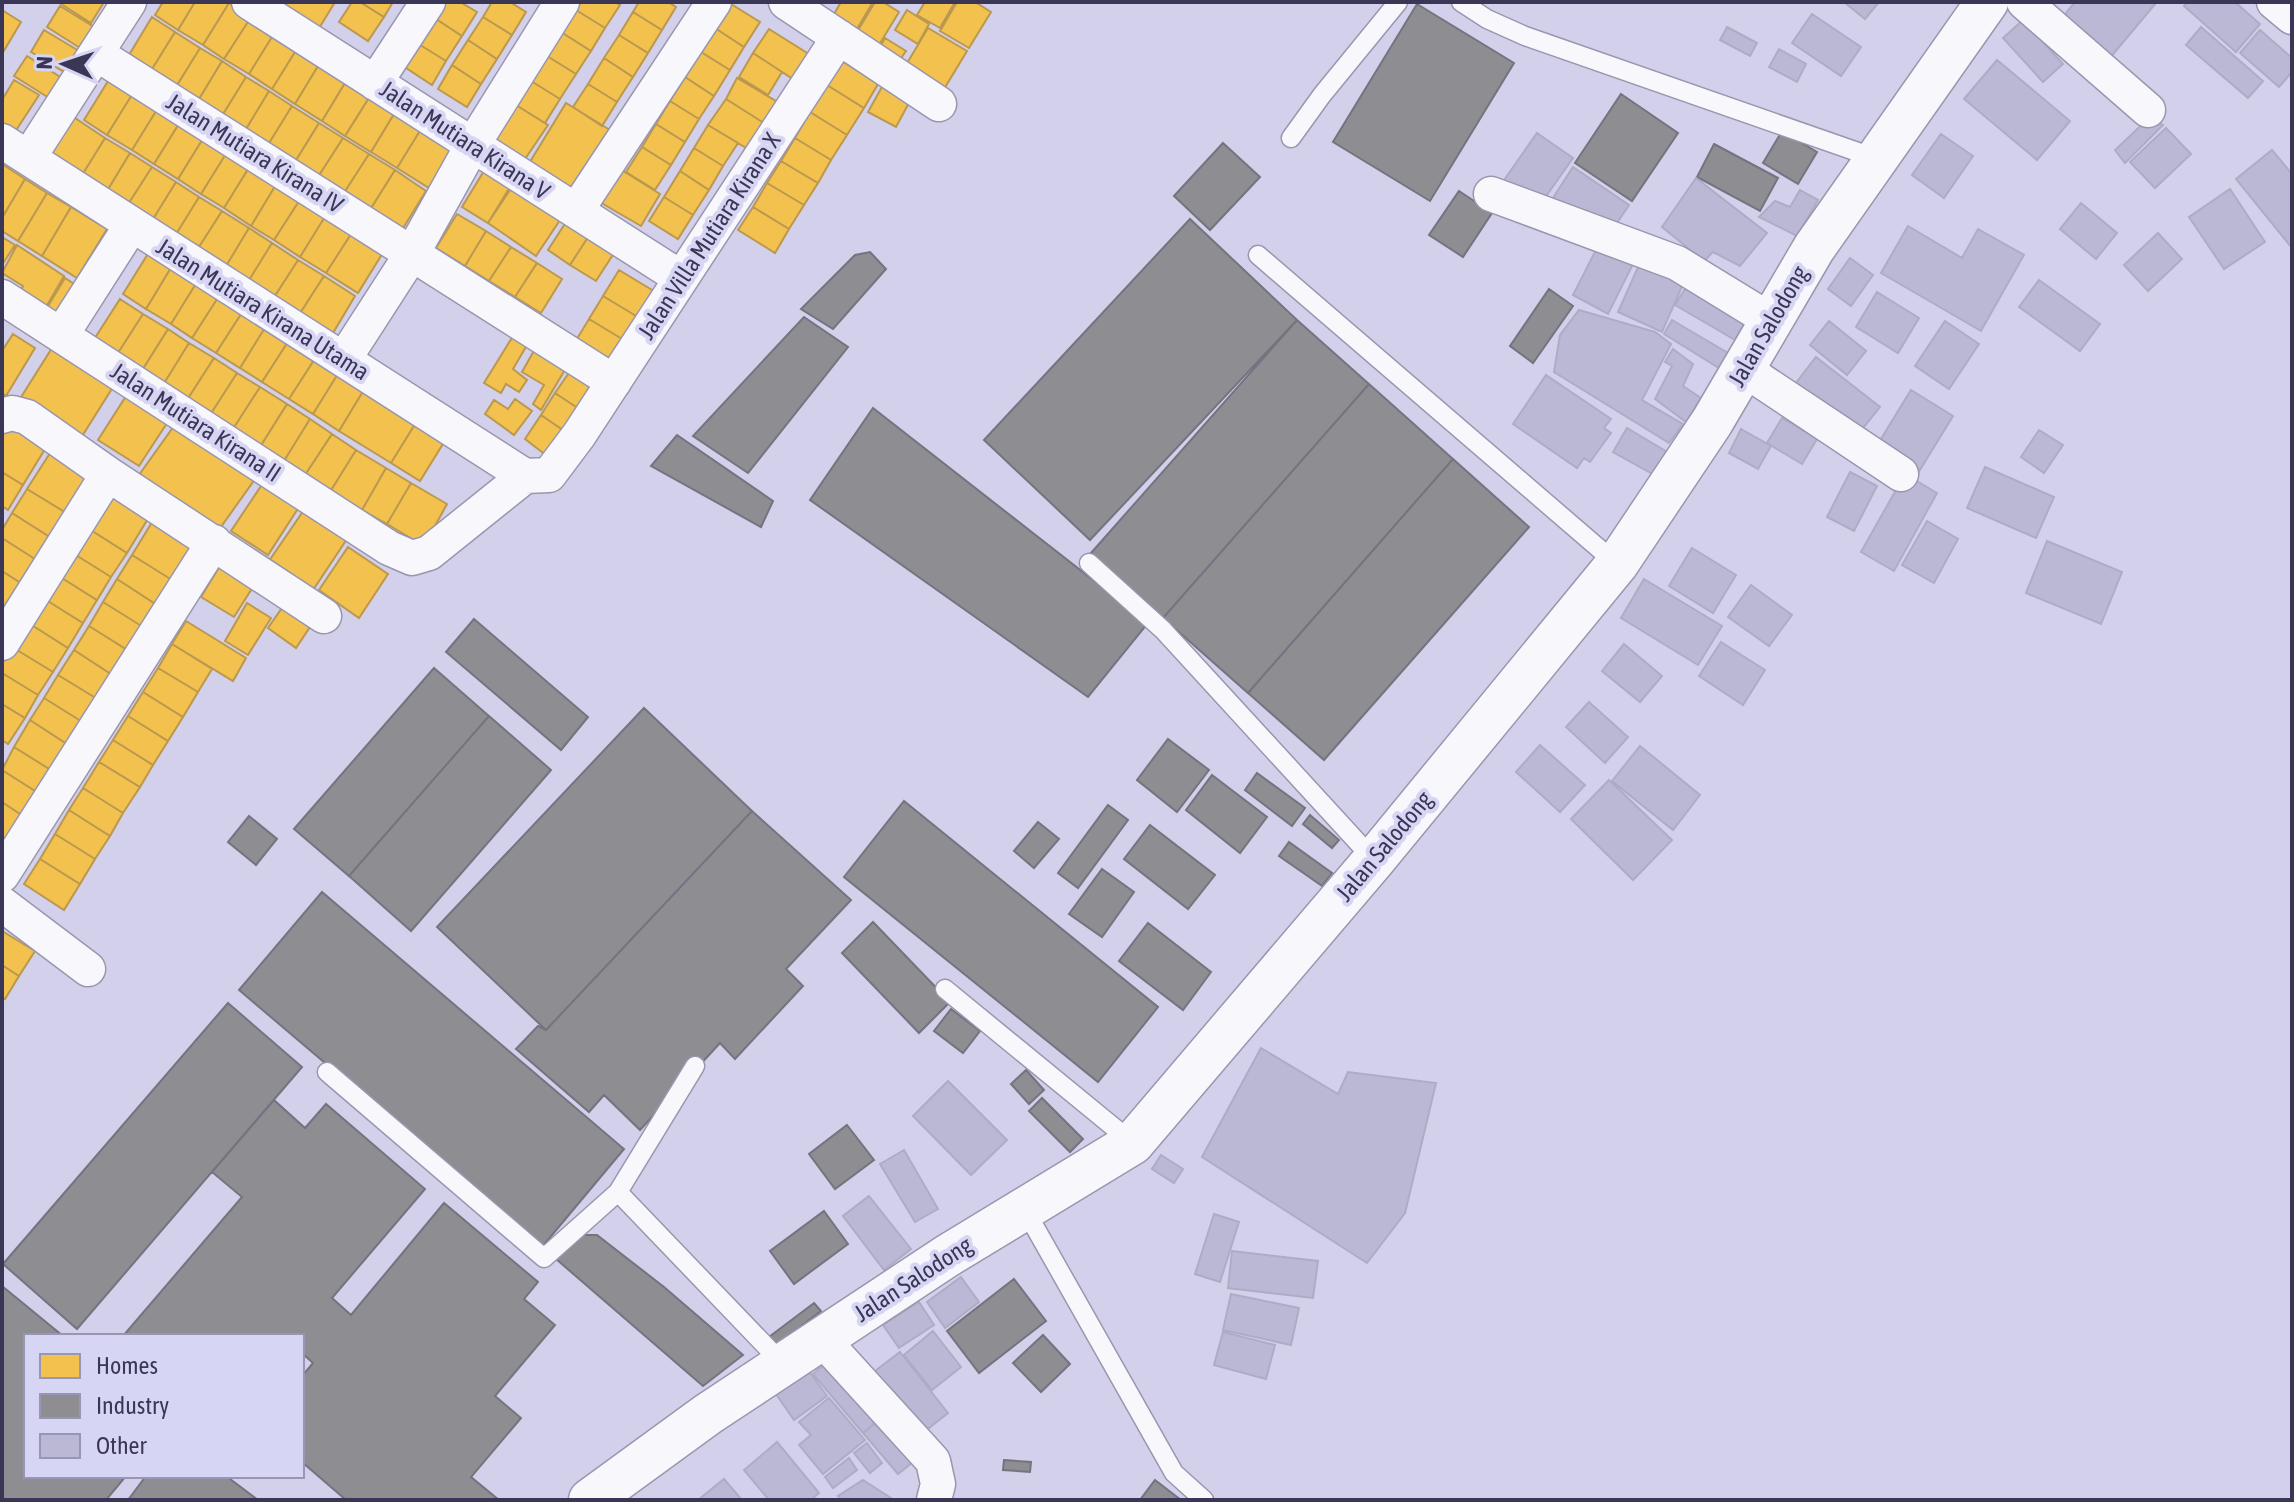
<svg xmlns="http://www.w3.org/2000/svg" width="2294" height="1502" viewBox="0 0 2294 1502" font-family="'Asap Condensed',sans-serif">
<style>
.homes{fill:#f2c14e;stroke:#bb9850;stroke-width:2}
.industry{fill:#8d8d92;stroke:#747380;stroke-width:2}
.building{fill:#bbb8d6;stroke:#aeacc5;stroke-width:2}
.lines{fill:none;stroke-linecap:round;stroke-linejoin:round}
.service-casing{stroke:#9996af;stroke-width:21}
.minor-casing{stroke:#9996af;stroke-width:37}
.tertiary-casing{stroke:#9996af;stroke-width:45}
.service{stroke:#f8f8fc;stroke-width:18}
.minor{stroke:#f8f8fc;stroke-width:34}
.tertiary{stroke:#f8f8fc;stroke-width:42}
.labels{text-anchor:middle;dominant-baseline:central;stroke-width:8;stroke-linejoin:round;paint-order:stroke}
.street-label{font-size:24px;fill:#3a3756;stroke:#d7d5f4}
</style>
<rect width="100%" height="100%" fill="#d2d0ea"/>
<path class="homes" d="M62,2H104L91,23L61,4Z
M163,2H195L178,30L155,15Z
M195,2L229,3L203,45L178,30Z
M278,2H335L315,35Z
M352,2H360L384,17L368,41L339,22Z
M360,2H393L384,17Z
M443,2H460L477,12L462,36L433,17Z
M492,2H510L526,12L512,35L483,17Z
M581,2H615L620,5L605,28L576,10Z
M639,2H668L676,7L662,30L633,12Z
M841,2H873L854,34L834,14Z
M875,2H883L899,12L876,50L854,37Z
M925,2H955L940,28L917,15Z
M957,2H975L991,12L969,48L940,31Z
M229,3L251,17L224,59L203,45Z
M731,4L760,22L744,47L715,28Z
M60,6L94,27L80,48L47,27Z
M2,10L21,22L2,54Z
M576,10L605,28L591,51L561,32Z
M907,10L929,24L918,44L895,30Z
M633,12L662,30L648,53L619,35Z
M152,17L175,32L149,74L126,60Z
M251,17L275,32L249,74L224,59Z
M433,17L462,36L446,61L417,43Z
M483,17L512,35L497,59L468,40Z
M715,28L744,47L730,70L701,52Z
M928,28L967,51L944,89L906,65Z
M769,29L812,56L796,81L753,53Z
M44,30L79,51L66,73L31,52Z
M175,32L200,48L174,90L149,74Z
M275,32L298,47L272,89L249,74Z
M561,32L591,51L576,74L547,56Z
M619,35L648,53L633,77L604,58Z
M885,38L906,51L897,64L877,52Z
M468,40L497,59L481,84L452,65Z
M417,43L446,61L432,85L403,66Z
M298,47L321,61L295,104L272,89Z
M200,48L222,61L196,104L174,90Z
M701,52L730,70L714,96L685,77Z
M753,53L782,72L768,95L739,77Z
M27,56L62,78L49,98L14,76Z
M547,56L576,74L560,99L531,81Z
M604,58L633,77L617,102L588,84Z
M222,61L246,77L220,119L196,104Z
M321,61L348,78L322,121L295,104Z
M842,61L878,84L864,108L827,85Z
M452,65L481,84L467,107L438,89Z
M246,77L269,91L243,134L220,119Z
M685,77L714,96L699,119L670,101Z
M110,78L133,93L107,135L84,120Z
M348,78L372,93L345,136L322,121Z
M737,78L781,104L767,125L726,99Z
M14,80L39,95L15,132L2,124V100Z
M531,81L560,99L545,123L516,105Z
M588,84L617,102L602,126L573,107Z
M827,85L864,108L847,135L810,112Z
M883,85L910,101L896,127L868,112Z
M269,91L292,106L266,148L243,134Z
M133,93L158,108L132,150L107,135Z
M372,93L397,109L371,152L345,136Z
M726,99L767,125L751,151L708,125Z
M670,101L699,119L685,142L656,124Z
M566,103L610,130L568,197L525,170Z
M516,105L548,125L519,168L477,142Z
M292,106L319,123L293,165L266,148Z
M158,108L180,122L154,164L132,150Z
M397,109L423,126L397,168L371,152Z
M810,112L847,135L831,160L795,138Z
M69,114L105,138L79,180L43,157Z
M180,122L204,137L178,179L154,164Z
M319,123L343,138L316,180L293,165Z
M656,124L685,142L671,165L642,147Z
M708,125L738,143L723,166L694,148Z
M423,126L455,146L429,188L397,168Z
M204,137L227,152L201,194L178,179Z
M105,138L130,153L104,196L79,180Z
M343,138L369,154L342,196L316,180Z
M795,138L831,160L818,183L781,161Z
M642,147L671,165L655,190L626,172Z
M694,148L723,166L709,190L680,171Z
M227,152L250,166L224,208L201,194Z
M130,153L152,167L125,209L104,196Z
M369,154L395,170L368,213L342,196Z
M781,161L818,183L804,205L767,183Z
M2,164L25,179L2,218Z
M250,166L277,183L251,226L224,208Z
M487,166L513,182L488,223L462,207Z
M152,167L176,182L150,224L125,209Z
M620,169L660,194L641,226L598,201Z
M395,170L426,191L400,233L368,213Z
M680,171L709,190L693,215L664,197Z
M25,179L47,193L18,241L2,231V218Z
M176,182L199,197L173,239L150,224Z
M277,183L301,198L274,240L251,226Z
M767,183L804,205L789,229L753,207Z
M512,187L560,220L536,256L488,223Z
M47,193L71,207L42,256L18,241Z
M199,197L222,211L195,253L173,239Z
M664,197L693,215L678,239L649,221Z
M301,198L326,215L300,257L274,240Z
M71,207L107,229L77,278L42,256Z
M753,207L789,229L775,253L738,230Z
M222,211L249,228L223,271L195,253Z
M457,214L486,231L465,266L436,248Z
M326,215L353,231L326,273L300,257Z
M568,219L590,234L570,265L548,250Z
M249,228L272,243L246,285L223,271Z
M353,231L384,251L358,293L326,273Z
M486,231L511,247L489,281L465,266Z
M590,234L616,250L596,281L570,265Z
M2,237L15,245L2,265Z
M272,243L298,260L271,302L246,285Z
M17,245L64,276L42,314L17,298L23,286L2,273Z
M511,247L537,263L515,297L489,281Z
M149,252L172,266L146,309L123,294Z
M298,260L324,276L297,318L271,302Z
M537,263L562,279L541,313L515,297Z
M172,266L197,282L171,324L146,309Z
M619,270L662,296L646,322L603,296Z
M324,276L355,296L330,338L297,318Z
M65,278L79,287L56,325L42,316Z
M197,282L219,296L192,338L171,324Z
M219,296L243,311L216,353L192,338Z
M603,296L646,322L632,345L589,319Z
M120,299L143,314L116,356L93,341Z
M243,311L266,326L240,368L216,353Z
M143,314L168,329L141,372L116,356Z
M589,319L632,345L618,369L575,342Z
M266,326L289,340L262,382L240,368Z
M168,329L189,343L163,385L141,372Z
M13,334L35,348L6,396L2,393V351Z
M513,336L527,345L513,369L527,380L519,392L506,384L501,393L484,383Z
M289,340L316,357L289,399L262,382Z
M189,343L214,358L187,400L163,385Z
M52,348L113,387L79,441L18,402Z
M535,349L566,368L541,410L533,404L544,385L522,372Z
M316,357L339,372L313,414L289,399Z
M214,358L237,373L210,415L187,400Z
M573,367L602,391L587,414L555,393Z
M339,372L365,388L339,431L313,414Z
M237,373L260,387L233,429L210,415Z
M260,387L287,404L260,447L233,429Z
M365,388L417,421L391,463L339,431Z
M128,393L169,420L139,466L98,440Z
M555,393L587,414L573,437L541,415Z
M515,399L532,411L514,435L485,414L494,400L508,409Z
M287,404L310,419L284,461L260,447Z
M541,415L573,437L555,462L525,439Z
M179,419L258,475L218,531L139,475Z
M310,419L332,434L305,475L284,461Z
M417,421L446,439L420,481L391,463Z
M5,424L45,449L23,485L2,472V429Z
M332,434L356,450L330,492L305,475Z
M356,450L386,468L362,510L330,492Z
M50,453L90,478L68,514L27,489Z
M386,468L411,483L387,524L362,510Z
M2,472L23,485L8,510L2,506Z
M263,483L299,507L268,555L231,531Z
M411,483L447,504L424,546L387,524Z
M27,489L68,514L53,539L12,513Z
M108,491L149,517L127,553L86,527Z
M304,510L347,539L313,590L269,561Z
M12,513L53,539L38,561L2,538V530Z
M154,519L195,545L172,580L132,555Z
M86,527L127,553L111,577L71,552Z
M2,538L38,561L24,585L2,571Z
M348,547L388,574L359,618L319,590Z
M71,552L111,577L97,600L57,575Z
M132,555L172,580L157,605L117,579Z
M223,561L256,582L234,617L201,597Z
M2,571L24,585L9,609L2,605Z
M57,575L97,600L83,623L43,598Z
M117,579L157,605L143,627L103,602Z
M43,598L83,623L68,648L27,622Z
M103,602L143,627L129,651L89,626Z
M247,603L271,618L248,655L225,641Z
M282,608L310,627L296,648L268,628Z
M186,621L246,658L233,681L172,644Z
M27,622L68,648L53,672L12,647Z
M89,626L129,651L114,676L74,650Z
M172,644L212,669L198,692L158,668Z
M12,647L53,672L38,695L2,673V664Z
M74,650L114,676L99,700L58,675Z
M158,668L198,692L183,717L143,692Z
M2,673L38,695L25,718L2,704Z
M58,675L99,700L84,723L44,698Z
M143,692L183,717L168,741L128,716Z
M44,698L84,723L70,746L30,720Z
M2,704L25,718L8,744L2,740Z
M128,716L168,741L153,765L113,740Z
M30,720L70,746L54,772L14,747Z
M113,740L153,765L140,787L99,762Z
M14,747L54,772L40,794L2,770Z
M99,762L140,787L123,813L83,788Z
M2,770L40,794L26,818L2,802Z
M83,788L123,813L110,836L69,810Z
M2,802L26,818L11,842L2,837Z
M69,810L110,836L95,859L55,834Z
M55,834L95,859L80,884L40,859Z
M40,859L80,884L64,910L24,884Z
M2,931L35,951L19,976L2,965Z
M2,965L19,976L5,999L2,998Z"/>
<path class="industry" d="M1417,4L1514,63L1430,201L1333,142Z
M1621,94L1678,133L1632,201L1575,163Z
M1782,131L1817,152L1798,184L1763,163Z
M1223,143L1260,177L1210,230L1174,196Z
M1714,144L1778,178L1760,211L1697,177Z
M1459,191L1492,213L1463,257L1429,235Z
M1190,219L1297,320L1090,540L984,440Z
M870,252L886,269L833,329L801,309L855,255Z
M1549,289L1573,306L1533,363L1510,346Z
M804,317L848,347L748,473L693,436Z
M1297,320L1369,384L1163,618L1091,553Z
M1369,384L1453,459L1248,693L1163,618Z
M873,408L1148,623L1088,697L810,500Z
M677,435L773,501L761,527L651,466Z
M1453,459L1529,527L1324,760L1248,693Z
M474,619L588,717L561,750L446,652Z
M434,668L489,716L349,876L294,829Z
M644,708L752,811L546,1030L437,927Z
M489,716L551,770L411,931L349,876Z
M1168,739L1209,770L1177,812L1137,780Z
M1257,773L1305,808L1292,826L1245,790Z
M1212,775L1267,817L1240,853L1186,810Z
M904,801L1158,1007L1098,1082L844,877Z
M1108,805L1128,820L1078,888L1058,873Z
M752,811L851,900L786,969L803,986L735,1059L720,1043L640,1130L604,1095L589,1112L516,1049L538,1026L546,1030Z
M1310,815L1339,840L1332,848L1303,824Z
M249,816L277,839L256,865L228,842Z
M1038,822L1059,839L1034,868L1014,851Z
M1150,825L1215,875L1188,909L1124,859Z
M1289,842L1332,873L1322,886L1279,856Z
M1102,869L1134,892L1102,937L1069,914Z
M322,892L624,1149L542,1247L239,990Z
M873,922L950,1002L919,1033L842,953Z
M1148,923L1211,972L1183,1010L1119,961Z
M228,1003L302,1067L77,1329L3,1264Z
M951,1009L980,1031L963,1053L934,1031Z
M1026,1070L1044,1090L1029,1104L1011,1084Z
M1042,1098L1083,1139L1070,1152L1029,1111Z
M274,1100L305,1128L326,1104L425,1189L332,1298L351,1315L444,1203L538,1282L524,1299L555,1325L495,1396L521,1418L471,1477L499,1500H346L302,1462V1376L313,1363L302,1353V1336H123L242,1197L212,1172Z
M847,1125L874,1160L835,1189L809,1154Z
M824,1211L848,1244L794,1284L770,1251Z
M578,1235H597L664,1287L743,1355L703,1386L556,1259Z
M1014,1279L1046,1321L979,1373L947,1331Z
M2,1286L63,1336H26V1476H126L106,1500H2Z
M814,1303L821,1311L775,1346L769,1337Z
M1043,1335L1070,1364L1041,1392L1013,1363Z
M1004,1460L1031,1462L1030,1472L1003,1470Z
M146,1476H226L258,1500H128Z
M1155,1480L1181,1500H1140Z"/>
<path class="building" d="M1844,2H1879L1865,19Z
M2075,2H2155L2156,3L2104,65L2056,25Z
M2188,2H2235L2260,24L2236,52L2184,6Z
M1812,14L1861,47L1841,76L1792,43Z
M2023,20L2063,64L2043,82L2003,38Z
M1727,27L1757,43L1750,56L1720,40Z
M2201,27L2263,81L2248,98L2186,45Z
M2260,30L2292,58V72L2279,87L2240,53Z
M1779,49L1806,64L1797,82L1769,67Z
M1997,60L2070,121L2037,160L1964,99Z
M2149,118L2163,125L2125,163L2115,150Z
M2166,128L2191,154L2155,188L2130,162Z
M1537,133L1573,158L1537,209L1502,183Z
M1941,134L1973,156L1944,198L1912,175Z
M2272,150L2292,174V248L2236,179Z
M1573,167L1629,205L1609,235L1553,198Z
M1696,178L1767,233L1740,266L1713,252L1704,261L1662,227Z
M2230,189L2265,242L2224,269L2189,217Z
M1800,190L1818,200L1797,236L1759,217L1775,201L1790,207Z
M2081,203L2117,233L2096,259L2060,229Z
M1908,226L1962,258L1978,229L2024,255L1981,331L1881,273Z
M2158,233L2182,259L2148,291L2124,265Z
M1599,244L1634,262L1608,314L1573,295Z
M1643,256L1687,275L1662,332L1618,312Z
M1850,258L1873,275L1851,306L1828,289Z
M2039,280L2100,324L2080,351L2019,307Z
M1688,284L1747,319L1735,340L1675,305Z
M1877,292L1919,318L1898,353L1856,327Z
M1579,310L1655,332L1671,344L1642,400L1683,424L1669,443L1554,372L1560,335Z
M1672,320L1728,353L1719,368L1664,334Z
M1829,321L1866,351L1847,375L1810,345Z
M1945,321L1979,344L1949,389L1915,366Z
M1673,349L1693,364L1683,386L1701,398L1686,422L1655,399L1672,366L1665,362Z
M1816,357L1880,407L1855,438L1792,388Z
M1546,375L1611,419L1604,428L1611,433L1590,462L1584,458L1577,468L1513,424Z
M1911,390L1953,416L1915,478L1873,452Z
M1782,418L1817,439L1802,464L1767,443Z
M1627,428L1669,453L1656,476L1613,452Z
M1741,429L1771,446L1758,469L1729,453Z
M2039,430L2063,445L2044,473L2021,457Z
M1985,467L2054,497L2036,538L1967,508Z
M1850,472L1877,486L1854,531L1827,517Z
M1905,474L1937,493L1894,571L1861,552Z
M1927,521L1958,539L1934,583L1902,565Z
M2047,541L2122,572L2101,624L2026,593Z
M1692,548L1736,575L1713,613L1669,586Z
M1644,579L1722,626L1698,665L1621,618Z
M1751,585L1792,615L1769,646L1728,617Z
M1721,642L1765,670L1743,705L1699,676Z
M1624,644L1662,676L1640,702L1602,671Z
M1589,702L1628,737L1605,763L1566,727Z
M1540,745L1585,785L1560,812L1516,772Z
M1640,746L1700,795L1673,830L1612,781Z
M1609,780L1672,840L1633,880L1571,819Z
M1261,1048L1338,1094L1348,1072L1436,1083L1405,1213L1367,1263L1202,1157Z
M948,1081L1007,1140L971,1175L913,1116Z
M904,1150L938,1209L915,1222L880,1164Z
M1161,1155L1183,1169L1174,1183L1152,1169Z
M869,1196L911,1249L884,1270L843,1216Z
M1214,1214L1239,1222L1220,1282L1195,1274Z
M1232,1251L1318,1261L1313,1298L1228,1288Z
M961,1277L979,1302L945,1328L927,1302Z
M1231,1294L1299,1308L1291,1345L1223,1330Z
M919,1302L934,1325L899,1348L883,1325Z
M933,1331L961,1367L932,1390L904,1355Z
M1223,1332L1275,1345L1266,1379L1214,1365Z
M900,1352L948,1413L915,1439L866,1378Z
M834,1356L884,1416L863,1433L813,1374Z
M808,1370L827,1396L794,1420L776,1394Z
M829,1398L865,1440L823,1474L799,1445L811,1435L799,1422Z
M884,1416L919,1457L898,1474L863,1433Z
M777,1442L819,1493L811,1500H769L744,1470Z
M867,1443L882,1463L870,1473L854,1453Z
M849,1458L857,1470L833,1488L825,1477Z
M724,1479L742,1500H698Z
M863,1480L894,1500H842L838,1496Z"/>
<g class="lines">
<g class="service-casing">
<path id="service" d="M1461,2L1487,19L1525,36L1875,158
M1291,138L1322,95L1398,2
M1258,255L1617,564
M1089,563L1163,630L1374,860
M945,989L1133,1143
M327,1072L544,1258L618,1192L783,1364
M618,1192L695,1066
M1024,1208L1174,1473L1204,1500"/>
</g>
<g class="minor-casing">
<path id="minor" d="M249,2L681,278
M786,2L939,104
M2024,2L2148,110
M2274,2L2292,17
M97,54L614,382
M375,83L428,2
M2,141L525,476
M29,157L129,2
M1491,194L1677,263L1770,320
M576,211L714,2
M2,297L389,548L412,558L429,553L525,476
M62,334L131,226
M344,359L413,252L472,146L562,2
M1742,368L1901,474
M2,416L12,413L27,417L108,474L324,616
M525,476L549,475L579,435L839,37
M2,643L108,474
M2,875L214,542
M2,904L88,969
M822,1339L933,1461L938,1484L934,1500"/>
</g>
<g class="tertiary-casing">
<path id="tertiary" d="M590,1500L708,1414L947,1256L1133,1143L1374,860L1617,564L1712,422L1814,248L1987,2"/>
</g>
<use href="#service" class="service"/>
<use href="#minor" class="minor"/>
<use href="#tertiary" class="tertiary"/>
</g>
<g class="labels">
<g class="street-label">
<text transform="translate(465 140) rotate(33)">Jalan Mutiara Kirana V</text>
<text transform="translate(255 153) rotate(32)">Jalan Mutiara Kirana IV</text>
<text transform="translate(709 236) rotate(-57)">Jalan Villa Mutiara Kirana X</text>
<text transform="translate(263 309) rotate(32)">Jalan Mutiara Kirana Utama</text>
<text transform="translate(1768 326) rotate(-60)">Jalan Salodong</text>
<text transform="translate(196 422) rotate(33)">Jalan Mutiara Kirana II</text>
<text transform="translate(1384 846) rotate(-50)">Jalan Salodong</text>
<text transform="translate(913 1279) rotate(-33)">Jalan Salodong</text>
</g>
</g>
<rect width="2294" height="1502" fill="none" stroke="#3a3756" stroke-width="8"/>
<rect x="24" y="1334" width="280" height="144" fill="#d7d5f4" stroke="#9896b5" stroke-width="2"/>
<rect x="40" y="1354" width="40" height="24" fill="#f2c14e" stroke="#9896b5" stroke-width="2"/>
<text x="96" y="1374" font-size="24" fill="#3a3756">Homes</text>
<rect x="40" y="1394" width="40" height="24" fill="#8d8d92" stroke="#9896b5" stroke-width="2"/>
<text x="96" y="1414" font-size="24" fill="#3a3756">Industry</text>
<rect x="40" y="1434" width="40" height="24" fill="#bbb8d6" stroke="#9896b5" stroke-width="2"/>
<text x="96" y="1454" font-size="24" fill="#3a3756">Other</text>
<g transform="translate(64 64) rotate(273)" stroke="#d7d5f4" stroke-width="6" paint-order="stroke">
<path d="M0-6L14 30L0 20L-14 30Z" fill="#3a3756"/>
<text y="-12" font-size="22" font-weight="bold" text-anchor="middle" fill="#3a3756">N</text>
</g>
</svg>
